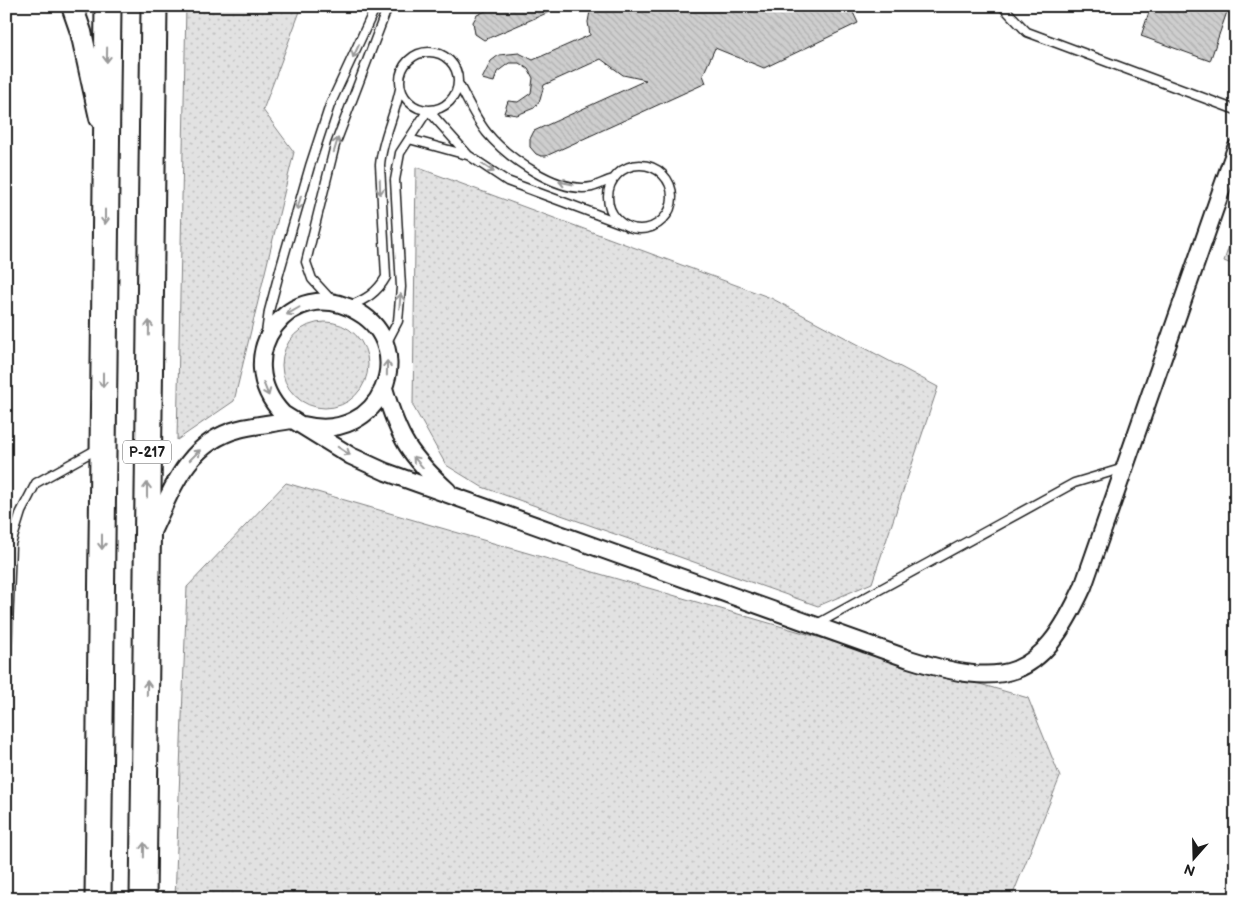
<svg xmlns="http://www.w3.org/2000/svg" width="1242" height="905" viewBox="0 0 1242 905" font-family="'Balsamiq Sans',sans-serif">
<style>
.green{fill:url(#green-dots);stroke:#7f7f7f}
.building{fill:url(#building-back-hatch);stroke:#1c1c1c}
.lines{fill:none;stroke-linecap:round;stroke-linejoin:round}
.service-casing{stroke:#1c1c1c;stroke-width:11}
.minor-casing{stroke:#1c1c1c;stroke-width:20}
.tertiary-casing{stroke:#1c1c1c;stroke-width:24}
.primary-casing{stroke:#1c1c1c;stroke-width:29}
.service{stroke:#fff;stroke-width:8}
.minor{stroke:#fff;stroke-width:16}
.tertiary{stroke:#fff;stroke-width:20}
.primary{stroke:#fff;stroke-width:25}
.oneway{stroke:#999}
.labels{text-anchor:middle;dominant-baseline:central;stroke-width:4;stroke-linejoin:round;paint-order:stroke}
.shield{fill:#fff;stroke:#606060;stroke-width:1}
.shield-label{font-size:14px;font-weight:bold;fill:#1c1c1c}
</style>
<defs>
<pattern id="green-dots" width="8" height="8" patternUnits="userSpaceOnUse" patternTransform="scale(1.25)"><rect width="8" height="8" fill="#e2e2e2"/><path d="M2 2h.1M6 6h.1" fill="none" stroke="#c1c1c1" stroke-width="1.8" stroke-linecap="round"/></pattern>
<pattern id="building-back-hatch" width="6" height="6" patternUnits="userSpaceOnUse" patternTransform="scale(1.25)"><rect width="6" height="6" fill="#cecece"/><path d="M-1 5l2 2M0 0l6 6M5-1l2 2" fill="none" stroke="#b0b0b0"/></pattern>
</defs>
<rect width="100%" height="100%" fill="#fff"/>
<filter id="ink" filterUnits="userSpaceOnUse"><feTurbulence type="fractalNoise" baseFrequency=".02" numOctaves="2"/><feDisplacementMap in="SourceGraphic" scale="10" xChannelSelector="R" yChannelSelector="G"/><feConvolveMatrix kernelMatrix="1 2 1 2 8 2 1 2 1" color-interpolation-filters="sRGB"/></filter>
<g filter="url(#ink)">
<path class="green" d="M186,6H302L263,110L294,152L234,401L177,440Z
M416,167L771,298L938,387L872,583L818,606L482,487L446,465L413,406Z
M1236,226V266L1224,261Z
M282 365a43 43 0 1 1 86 0a43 43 0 1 1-86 0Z
M286,483L1028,698L1060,777L1011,899H175L187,587Z"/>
<path class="building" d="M496,6H563L484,40L475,34L473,22L477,15Z
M591,6H850L858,23L764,68L715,48L703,75L706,83L546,156H541L536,154L530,147V139L534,131L646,80L623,75L601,59L544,85L540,100L534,108L517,115L504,113L508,101L518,102L531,93L533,78L528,69L519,63H509L497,72L494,82L482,79L491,61L499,55L519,53L533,60L590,35L588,22Z
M1151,6H1229L1210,61L1141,36Z"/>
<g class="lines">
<g class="service-casing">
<path id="service" d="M1002,6L1027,32L1236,110
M400 81a29 29 0 1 1 58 0a29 29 0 1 1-58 0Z
M458,83C467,99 475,118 487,133C507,157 558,194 592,187C599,185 606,181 613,179
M409,139L467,155
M608 197a32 32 0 1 1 64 0a32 32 0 1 1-64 0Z
M333,302L312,279L306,262L335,145L388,6
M349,306C365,300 377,293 386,277L380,165C382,139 395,115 400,89
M266,333L269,311L280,270L310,166L330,105L376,6
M385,346L398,321L401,287L395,180L400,153L428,110L468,155L507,181L625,225
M817,624L1074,483L1124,468
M6,686L11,544L21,512L36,483L99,448"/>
</g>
<g class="minor-casing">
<path id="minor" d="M384,388C399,439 409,455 448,491
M303,425C382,445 419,347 358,312C290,272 228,357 283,414L351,456L386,472L909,659C1005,689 1040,681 1083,587L1236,148
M151,534C172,490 186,443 239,429C256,425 275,423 292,420"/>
</g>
<g class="tertiary-casing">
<path id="tertiary" d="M72,6L81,32L100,118"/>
</g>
<g class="primary-casing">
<path id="primary" d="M98,899L108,6
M143,899L154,6"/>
</g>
<use href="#service" class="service"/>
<use href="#minor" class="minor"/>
<use href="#tertiary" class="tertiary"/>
<use href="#primary" class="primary"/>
</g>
<defs><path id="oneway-shaft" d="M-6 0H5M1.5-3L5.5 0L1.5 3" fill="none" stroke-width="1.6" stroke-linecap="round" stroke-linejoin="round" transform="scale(1.25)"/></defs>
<g class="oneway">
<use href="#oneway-shaft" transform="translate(356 51) rotate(115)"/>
<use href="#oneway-shaft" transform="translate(107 55) rotate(91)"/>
<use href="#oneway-shaft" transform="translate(336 145) rotate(-73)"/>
<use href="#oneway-shaft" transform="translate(488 168) rotate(34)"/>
<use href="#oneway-shaft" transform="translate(566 183) rotate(-168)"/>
<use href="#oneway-shaft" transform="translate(380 187) rotate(88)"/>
<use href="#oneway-shaft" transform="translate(299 203) rotate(106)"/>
<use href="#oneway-shaft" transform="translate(105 217) rotate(90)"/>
<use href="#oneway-shaft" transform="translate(400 301) rotate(-85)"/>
<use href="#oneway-shaft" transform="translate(293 311) rotate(150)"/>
<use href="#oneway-shaft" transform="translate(149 328) rotate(-89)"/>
<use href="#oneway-shaft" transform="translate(387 368) rotate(-89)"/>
<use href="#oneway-shaft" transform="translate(103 380) rotate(90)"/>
<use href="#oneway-shaft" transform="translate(266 389) rotate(68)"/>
<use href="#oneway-shaft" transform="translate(344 451) rotate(33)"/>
<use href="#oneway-shaft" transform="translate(195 455) rotate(-45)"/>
<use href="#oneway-shaft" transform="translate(418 462) rotate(-131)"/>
<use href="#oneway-shaft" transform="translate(147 490) rotate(-90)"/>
<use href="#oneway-shaft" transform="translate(102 542) rotate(90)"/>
<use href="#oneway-shaft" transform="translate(147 688) rotate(-89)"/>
<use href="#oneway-shaft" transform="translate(144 850) rotate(-89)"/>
</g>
</g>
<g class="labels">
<rect class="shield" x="123" y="440.5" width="48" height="23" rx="4"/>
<g class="shield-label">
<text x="147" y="452">Р-217</text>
</g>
</g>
<rect width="1242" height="905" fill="none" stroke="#fff" stroke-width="25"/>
<rect x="12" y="12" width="1217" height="880" fill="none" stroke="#1c1c1c" stroke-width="2" filter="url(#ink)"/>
<g transform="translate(1194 858) rotate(200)" stroke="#ffffff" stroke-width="4" paint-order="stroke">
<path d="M0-4L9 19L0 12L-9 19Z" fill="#1c1c1c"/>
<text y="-8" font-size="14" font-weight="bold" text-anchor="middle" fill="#1c1c1c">N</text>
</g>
</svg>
